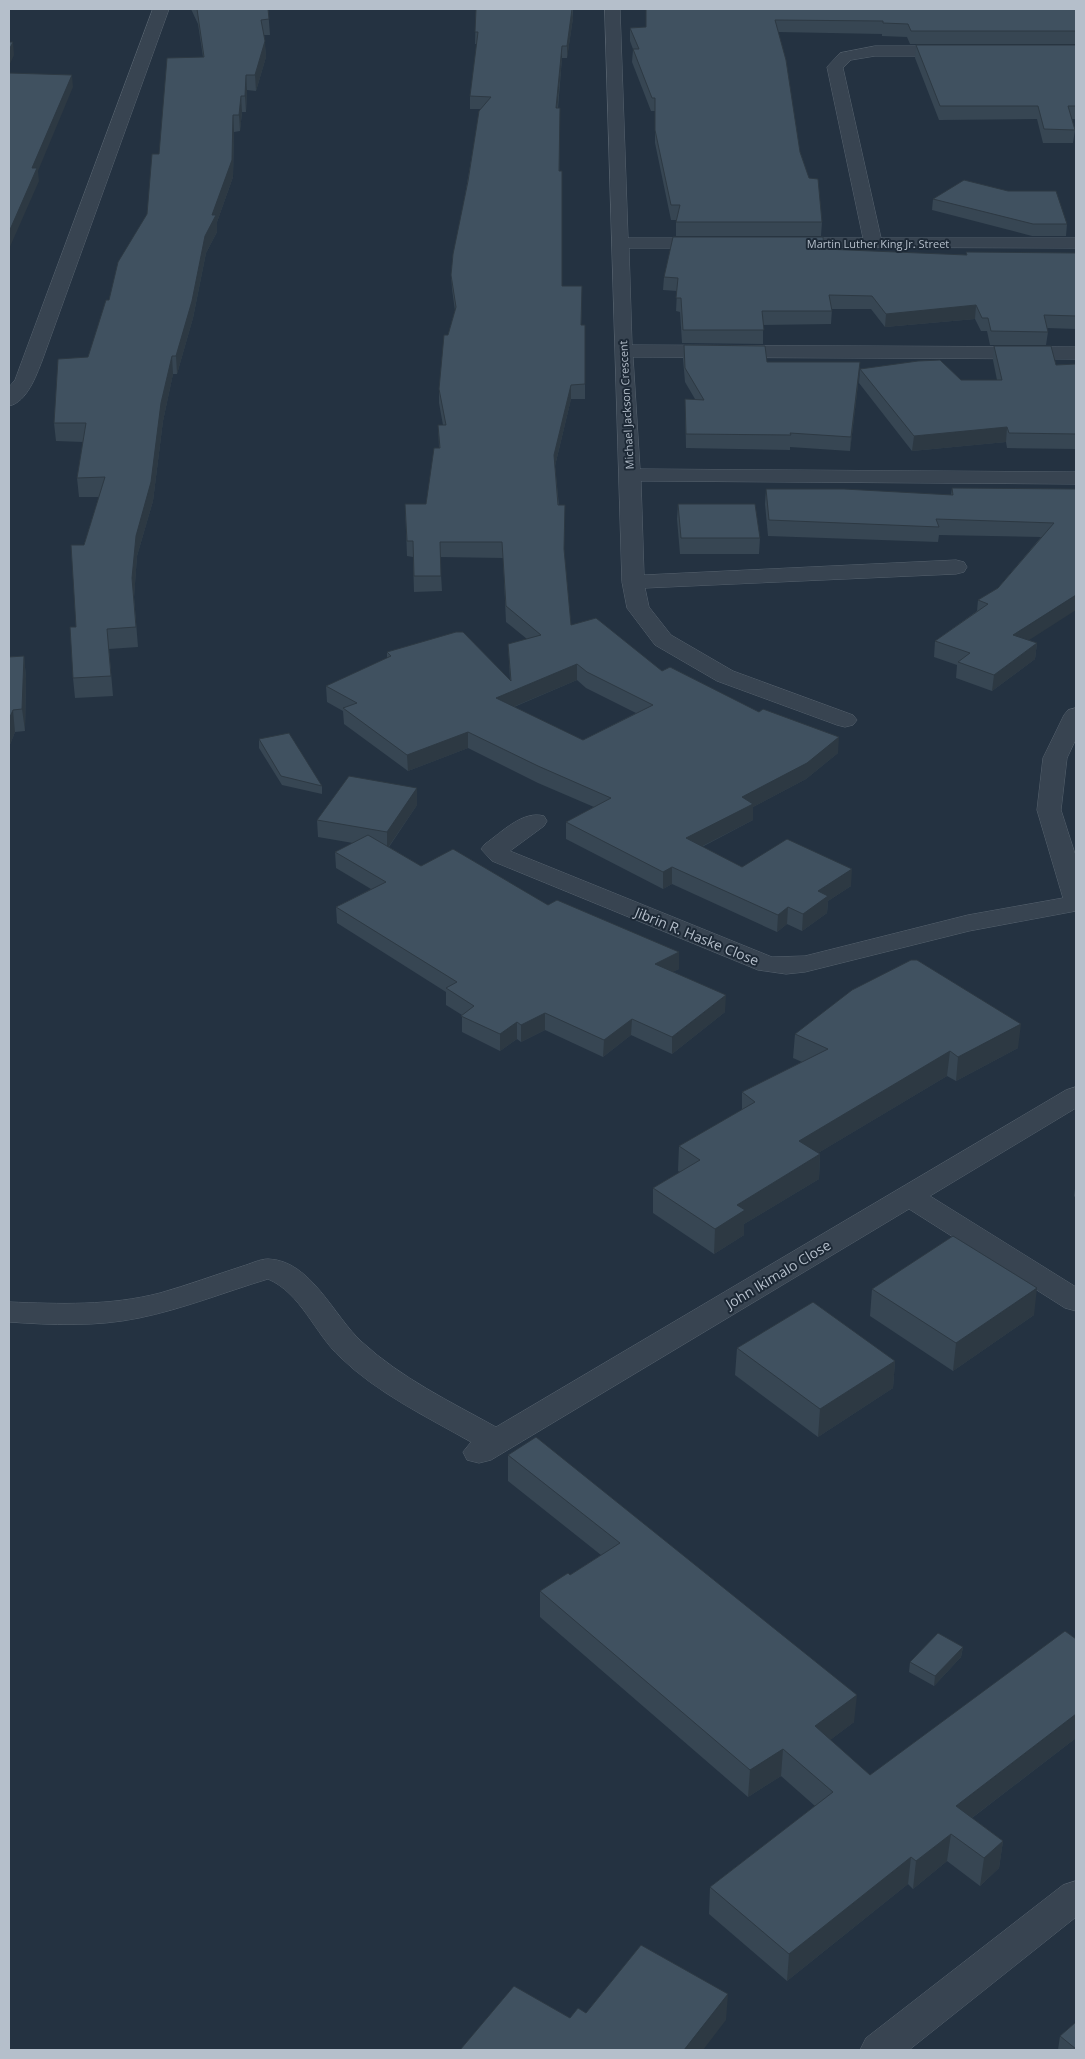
<svg xmlns="http://www.w3.org/2000/svg" width="1085" height="2059" viewBox="0 0 1085 2059" font-family="'Open Sans',sans-serif">
<style>
.lines{fill:none;stroke-linecap:round;stroke-linejoin:round}
.minor-casing{stroke:#56626e;stroke-width:1}
.minor{fill:#384451;fill-rule:evenodd}
.wall{fill:#374653;fill-rule:evenodd}
.shaded-wall{fill:#2d3943}
.building{fill:#405160;stroke:#2d3943;fill-rule:evenodd}
.labels{text-anchor:middle;dominant-baseline:central;stroke-width:4;stroke-linejoin:round;paint-order:stroke}
.far-street-label{font-size:11px;fill:#b5bfcb;stroke:#1d2936}
.street-label{font-size:14px;fill:#b5bfcb;stroke:#1d2936}
</style>
<rect width="100%" height="100%" fill="#243241"/>
<g class="lines">
<g class="minor-casing">
<path id="minor" d="M153,9H169L42,361C36,376 27,402 9,406V387L15,380L22,361Z
M605,9H620L628,238H709L715,239L718,243L715,247L709,248H629L632,345L1076,347V359L633,357L640,469L1076,472V484L641,481L644,575L956,560L964,562L967,567L964,572L956,574L645,588L649,607L671,635L733,671L853,715L857,720L853,725L845,727L837,725L717,681L655,645L627,608L622,582Z
M875,46H952L960,51L952,56H875L851,60L843,68L881,238H1076V248L781,247L778,243L781,239L787,238H863L827,67L840,53Z
M1076,708V739L1067,758L1061,810L1076,857V911L969,931L805,972L786,974L758,970L492,861L481,849L485,844C502,832 523,810 544,816L547,821L544,826L510,851L772,957L805,956L968,915L1063,898L1037,810L1043,758L1064,715L1068,710Z
M1076,1087V1108L930,1196L1076,1287V1311L1065,1308L909,1209L491,1460L479,1463L467,1460L463,1452L471,1442C427,1417 377,1393 340,1357C315,1334 301,1293 268,1279C225,1292 183,1309 139,1318C96,1327 52,1325 9,1322V1302C60,1304 110,1306 160,1293C188,1285 215,1275 243,1266C250,1264 260,1259 268,1259C311,1260 334,1317 362,1342C401,1378 451,1402 496,1427L1066,1090Z
M1076,1881V1917L909,2050H860L866,2038L1063,1885Z"/>
</g>
<use href="#minor" class="minor"/>
</g>
<path class="wall" d="M191,9H268L270,35H264L266,57L256,91L247,90L246,112H242L240,131L234,132L233,177L217,222V232L206,253L193,318L177,374H173L163,421L153,501L137,556L134,597L138,647L109,649L113,696L75,698L73,678L76,627L84,545L99,497H79L77,478L83,442L56,441L54,423L88,357L109,300L147,214L159,154L203,57L198,24Z
M476,9H573V18L567,58H562L558,108L562,286L582,300L581,325H585V399H571L555,466L571,625L662,671L838,753L806,779L753,807V820L702,847L742,867L851,886L828,901L827,913L802,931L787,924L777,932L672,884L663,889L566,839V822L594,807L538,783L468,748L408,771L344,724L343,711L327,702L326,686L387,658V652L510,680L508,644L527,639L506,622L503,558L440,557L442,591L414,592L413,557L407,556L405,504H426L439,448L438,425H443L439,403V389L448,335L455,311L452,289L451,275L480,109H470V96L477,44H475ZM577,680L586,688L636,713L583,740L514,707Z
M646,9H1076V44H910L907,37L882,36V34L778,32L800,152L822,222L821,236H676V220H671L655,143V111H651L632,62L633,49L630,41V28L646,27Z
M916,45H1076V119H1072L1075,130L1073,143H1043L1037,119L939,120L915,58Z
M933,199L1067,224L1066,236H1032L932,210Z
M824,249L966,255V252L1076,253V329L1047,328L1048,332L1046,345H990L987,331H981L975,319L885,327L871,309H832L831,324L763,325V344L682,343L680,312L676,311L677,291L663,290L664,277Z
M684,345L767,362H860L859,376L850,451L790,447V450L686,448L685,399H695L685,382L683,359Z
M994,346L1056,365L1076,364V449L1007,448L1006,442L912,451L859,383L860,369L961,380H997L993,360Z
M952,488L1076,489L1028,640L1037,643L1035,659L992,691L956,678L957,665L934,657L935,641L977,611L978,600L998,588L1041,537L939,535L938,542L768,536L765,504L766,489L951,495Z
M678,504L760,538L759,554H680L677,519Z
M24,656L26,678L25,731L15,732L9,747V657Z
M259,739L322,786V794L282,785L259,748Z
M417,805L389,847L421,866L548,905L679,952V969L672,972L725,1012L672,1054L631,1035L603,1057L545,1030L521,1042L517,1039L500,1051L462,1032V1015L446,1005V992L337,923L336,907L371,889L336,868L335,852L353,843L318,837L317,820Z
M795,1034L1018,1048L956,1081L947,1076L818,1153L820,1154L819,1179L744,1224V1235L714,1254L653,1213V1188L680,1172L678,1171L679,1146L742,1110V1092L802,1062L793,1058Z
M1076,1181V1198L1074,1196Z
M872,1289L1034,1315L953,1371L870,1316Z
M737,1348L895,1361L893,1388L818,1437L735,1375Z
M508,1455L854,1722L830,1740L870,1775L1076,1639V1738L972,1818L1003,1841L999,1868L980,1886L947,1861L913,1889L908,1884L787,1981L709,1914L710,1887L815,1806L781,1776L748,1797L540,1617V1591L570,1575L601,1555L508,1481Z
M963,1647L961,1657L934,1686L909,1672L910,1662Z
M1076,2022V2050H1058L1060,2036Z"/>
<path class="shaded-wall" d="M572,9L573,18L567,58V46Z
M265,41L266,57L256,91L255,75Z
M13,42L14,55L9,66V50Z
M562,46V58L556,121V108Z
M72,75L73,87L38,171L39,181L9,249V232L32,168Z
M246,75L247,90L246,112L245,96Z
M241,96L242,112L240,131L239,115Z
M233,115L234,132L233,177L217,222V232L206,253L193,318L177,374L176,356L205,236L212,215Z
M976,305L975,319L885,327L886,314Z
M172,356L173,374L163,421L153,501L137,556L134,598L132,578L136,536L161,403Z
M860,362L859,376L850,451L851,437Z
M571,385V399L554,470V455Z
M1007,427L1006,442L912,451L914,436Z
M1076,595V610L1012,651L1013,635Z
M1037,643L1035,659L992,691L994,675Z
M24,656L26,678L25,731L22,709Z
M577,664V680L496,714V698Z
M13,710L15,732L9,747V719Z
M468,732V748L408,771L407,755Z
M839,737L838,753L806,779L753,807V820L685,855L686,838L742,797Z
M417,788V805L387,849V832Z
M672,867V884L663,889V872Z
M852,869L851,886L828,901L827,913L802,931L803,914L818,891Z
M788,907L787,924L777,932L778,915Z
M679,952V969L655,981V964Z
M726,995L725,1012L672,1054V1037Z
M545,1013V1030L521,1042V1025Z
M632,1019L631,1035L603,1057L604,1040Z
M517,1022V1039L500,1051V1034Z
M1021,1024L1018,1048L956,1081L958,1057Z
M950,1051L947,1076L798,1165L799,1141Z
M820,1154L819,1179L744,1224V1235L714,1254L715,1229L737,1205Z
M1037,1288L1034,1315L953,1371L956,1343Z
M895,1361L893,1388L818,1437L820,1409Z
M963,1647L961,1657L934,1686L935,1676Z
M857,1695L854,1722L813,1753L815,1726Z
M1076,1714V1738L952,1833L956,1806Z
M783,1749L781,1776L748,1797L750,1770Z
M951,1834L947,1861L913,1889L916,1861Z
M1003,1841L999,1868L980,1886L984,1858Z
M911,1857L908,1884L787,1981L789,1954Z
M728,1994L726,2020L703,2050H684Z"/>
<path class="building" d="M197,9H268L269,19L261,20L265,41L255,75H246L245,96H241L239,115H233L232,160L212,215H216L205,236L192,301L176,356H172L161,403L151,482L136,536L132,578L136,627L107,629L111,676L73,678L70,627H76L71,545H84L105,477L77,478L86,423H54L58,359L88,357L106,300H109L118,262L147,214L152,154H159L167,58L204,57Z
M476,9H572L567,46H562L556,108H560L559,171H562V286H582L581,325H585V384L571,385L554,455L558,505H565L564,549L571,625L596,618L662,671L670,667L759,712L763,709L839,737L807,763L742,797L753,804L686,838L742,867L787,839L852,869L818,891L828,896L803,914L788,907L778,915L672,867L663,872L566,822L611,798L538,766L468,732L407,755L343,708L357,703L326,686L391,656L387,652L456,632H463L511,681L508,644L541,635L506,606L502,542H440L441,576H414L413,541H407L405,504H426L434,448H440L438,425H446L439,389L444,335H448L456,307L451,275L453,254L468,181L479,111L491,97L470,96L478,32H475ZM577,664L587,672L653,705L583,740L496,698Z
M646,9H1076V31H911L908,24L883,23V21L775,20L786,60L800,152L809,178L818,179L822,222H676L680,205H671L655,130V98H652L633,49H639L630,28L646,27Z
M9,42H13L9,50Z
M916,45H1076V106H1068L1075,130L1044,129L1038,106H940Z
M9,73L72,75L32,168H37L9,232Z
M964,180L1008,191H1056L1067,224H1033L933,199Z
M673,237H823L824,249L967,255L966,252L1076,253V316L1044,315L1048,332L991,331L988,318H982L976,305L886,314L872,296L829,295L832,311H762L764,330H683L681,298H676L678,278L664,277Z
M684,345L765,346L767,362H860L851,437L790,433L791,435L686,434L685,399L704,400L685,368Z
M994,346H1051L1056,365L1076,364V434L1009,433L1007,427L914,436L860,369L918,361L940,360L961,380H1002Z
M952,488L1076,489V595L1013,635L1037,643L994,675L958,662L970,653L935,641L988,604L978,600L998,588L1054,523L936,519L939,527L769,520L766,489H844L953,495Z
M678,504H755L760,538H681Z
M24,656L22,709L13,710L9,719V657Z
M289,733L322,786L281,776L259,739Z
M349,776L417,788L387,832L317,820Z
M368,835L421,866L453,849L548,905L557,900L679,952L655,964L726,995L672,1037L632,1019L604,1040L545,1013L521,1025L517,1022L500,1034L461,1016L474,1006L446,988L457,982L336,907L386,882L335,852Z
M911,960H917L1021,1024L958,1057L950,1051L799,1141L820,1154L737,1205L745,1210L715,1229L653,1188L700,1160L679,1146L755,1102L742,1092L828,1049L795,1034L852,990Z
M953,1236L1037,1288L956,1343L872,1289Z
M813,1302L895,1361L820,1409L737,1348Z
M536,1437L857,1695L815,1726L870,1775L1065,1631L1076,1639V1714L956,1806L1003,1841L984,1858L951,1834L916,1861L911,1857L789,1954L710,1887L833,1792L783,1749L750,1770L540,1591L568,1573L570,1575L620,1543L508,1455Z
M938,1633L963,1647L935,1676L910,1662Z
M641,1945L728,1994L684,2050H460L514,1986L570,2018L578,2008L586,2013Z
M1076,2022V2049L1060,2036Z"/>
<g class="labels">
<g class="far-street-label">
<text x="878" y="243">Martin Luther King Jr. Street</text>
<text transform="translate(626 405) rotate(-93)">Michael Jackson Crescent</text>
</g>
<g class="street-label">
<text transform="translate(697 936) rotate(22)">Jibrin R. Haske Close</text>
<text transform="translate(778 1274) rotate(-31)">John Ikimalo Close</text>
</g>
</g>
<rect width="1085" height="2059" fill="none" stroke="#b5bfcb" stroke-width="20"/>
</svg>
